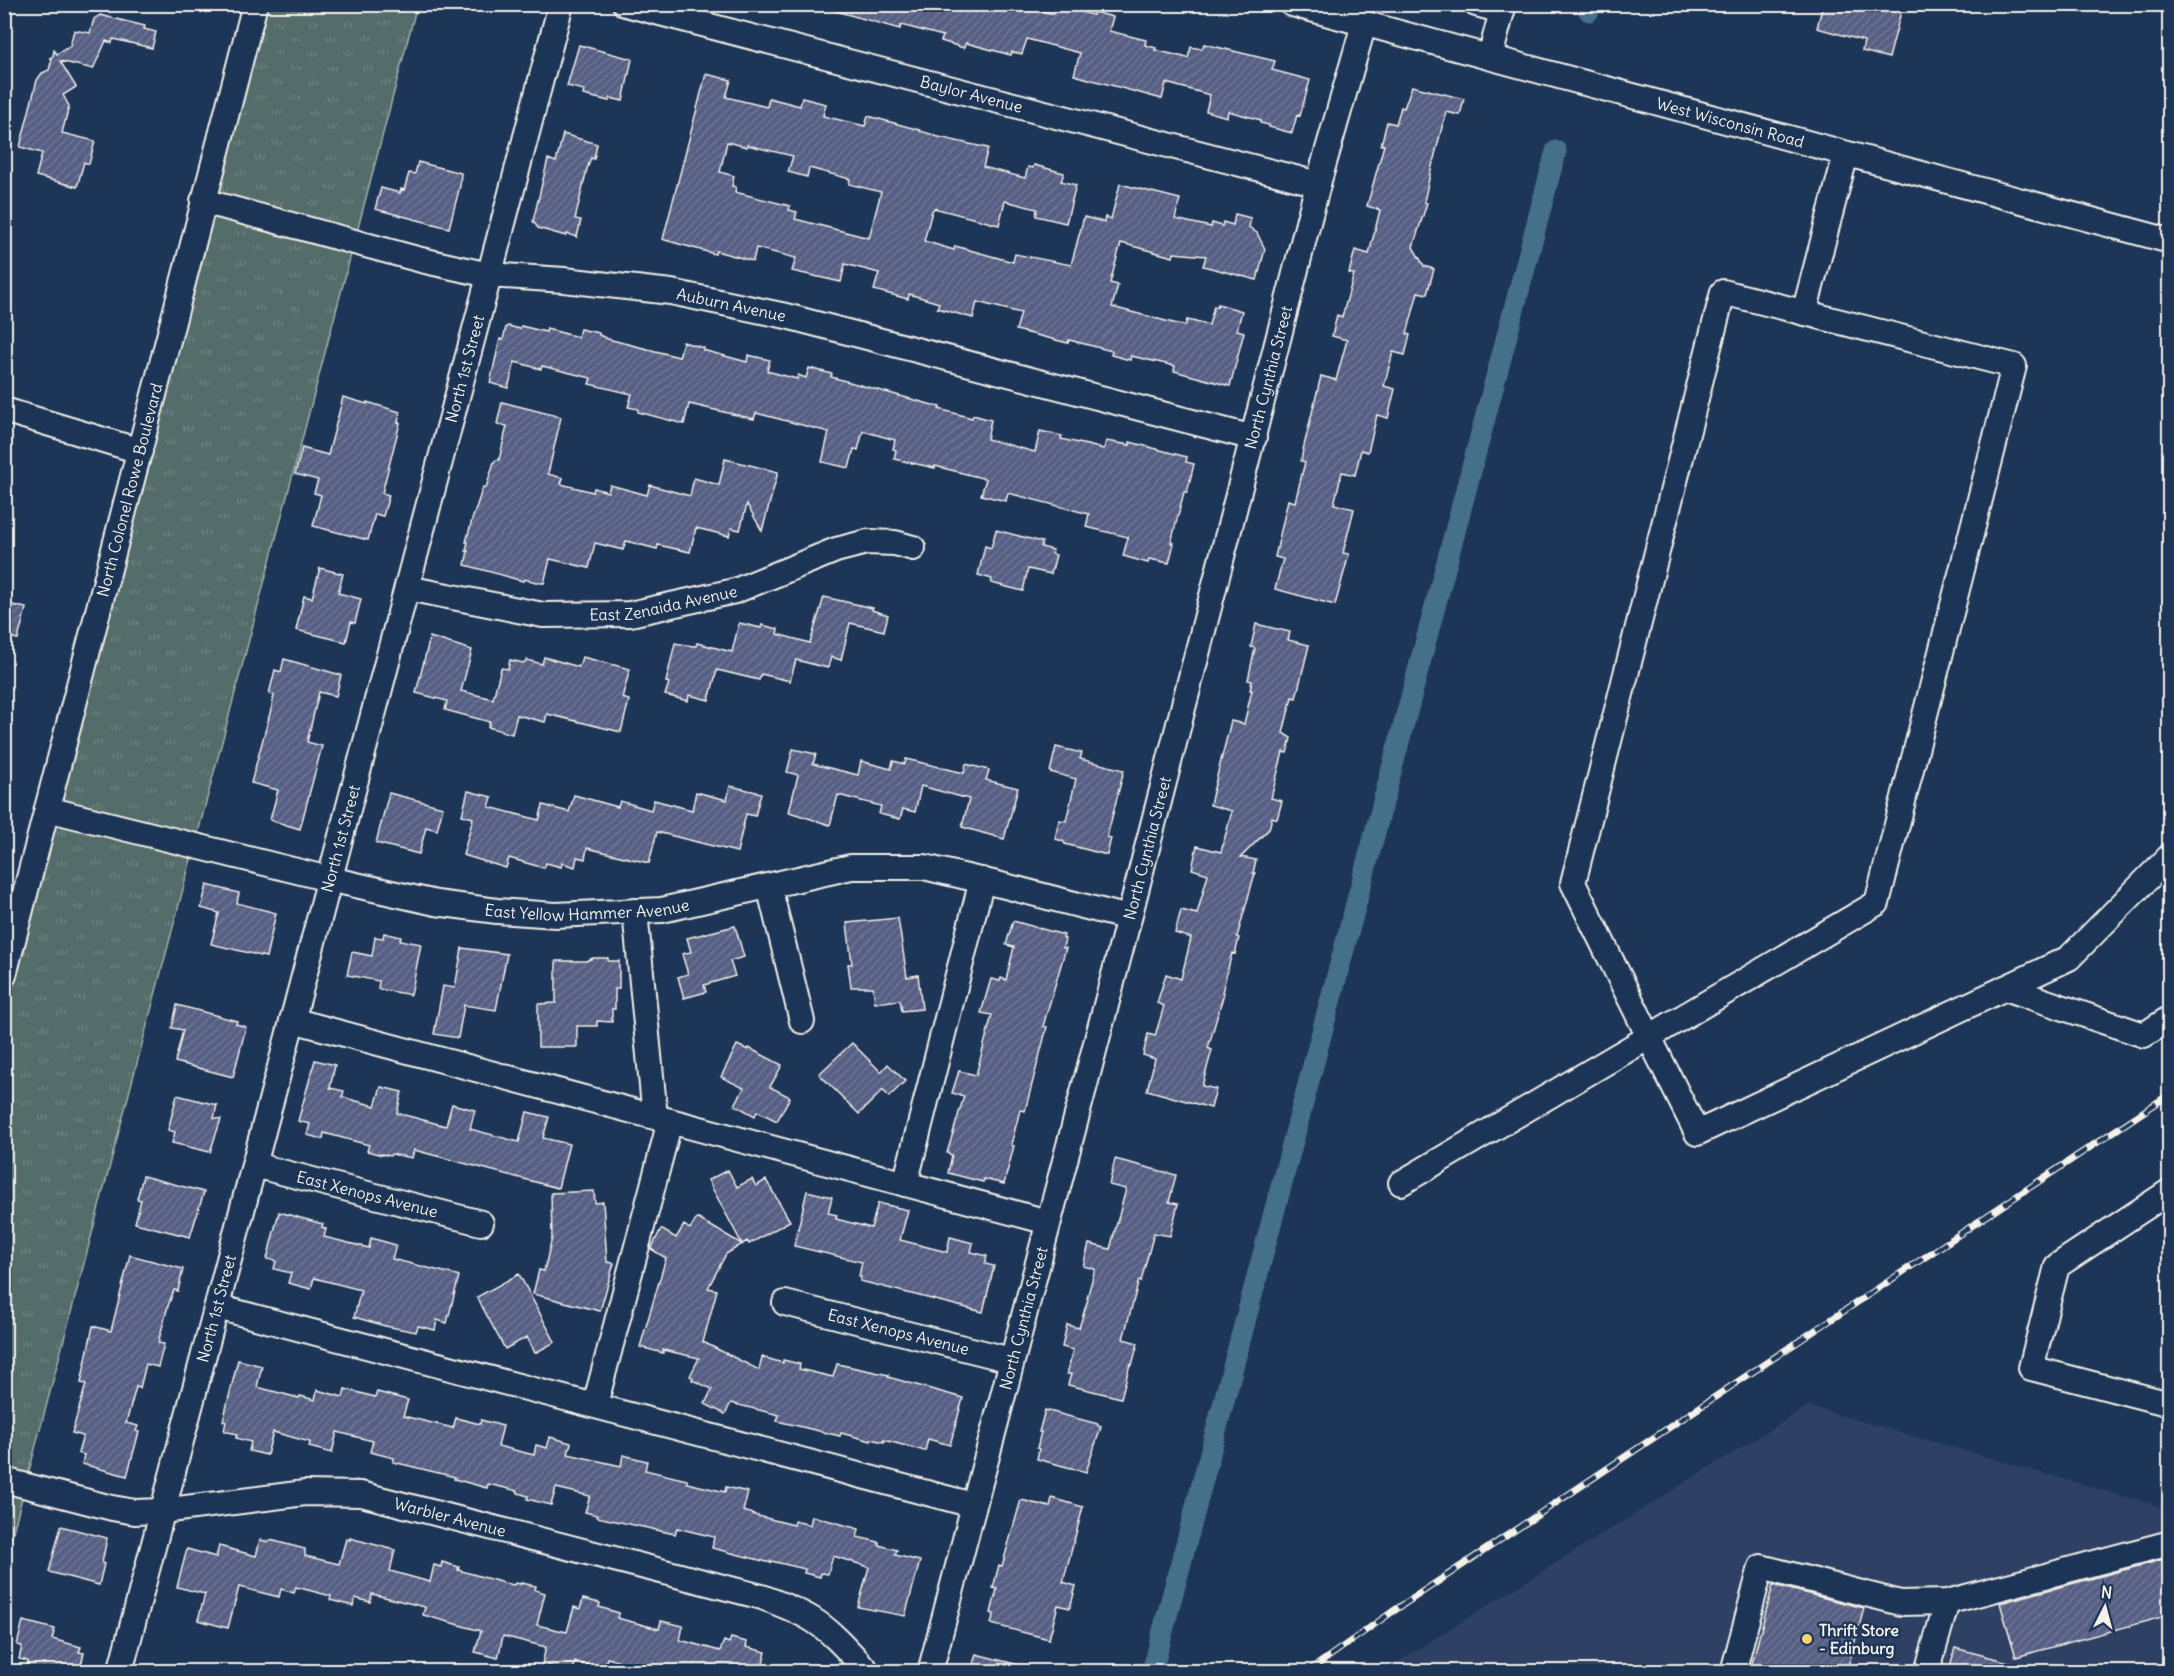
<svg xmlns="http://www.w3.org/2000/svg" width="2174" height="1676" viewBox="0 0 2174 1676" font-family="Delius,sans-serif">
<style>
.built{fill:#2e4164}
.grass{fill:url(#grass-tufts);stroke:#a4afa9;stroke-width:1.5}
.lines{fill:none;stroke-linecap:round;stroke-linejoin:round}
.canal{stroke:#446f8a;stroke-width:21}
.building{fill:url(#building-hatch);stroke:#f4f1e8;stroke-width:1.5;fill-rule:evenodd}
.minor-casing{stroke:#f4f1e8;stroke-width:28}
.minor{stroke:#1d3557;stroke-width:24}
.rail-casing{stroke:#f4f1e8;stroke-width:7}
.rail{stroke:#1d3557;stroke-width:4.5;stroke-dasharray:14;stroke-linecap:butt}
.poi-dot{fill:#ffd166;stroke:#1d3557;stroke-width:2}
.labels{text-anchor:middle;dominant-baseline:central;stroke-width:5;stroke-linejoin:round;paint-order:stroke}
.street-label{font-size:16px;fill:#f4f1e8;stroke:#1d3557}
.poi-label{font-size:16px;font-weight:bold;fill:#f4f1e8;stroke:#1d3557;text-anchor:start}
</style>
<defs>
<pattern id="grass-tufts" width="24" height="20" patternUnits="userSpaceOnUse" patternTransform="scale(1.5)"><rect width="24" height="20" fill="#546d6a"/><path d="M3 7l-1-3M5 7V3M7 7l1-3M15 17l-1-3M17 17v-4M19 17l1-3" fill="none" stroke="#6d827f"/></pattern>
<pattern id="building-hatch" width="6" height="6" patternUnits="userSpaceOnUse" patternTransform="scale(1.5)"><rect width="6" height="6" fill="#575e84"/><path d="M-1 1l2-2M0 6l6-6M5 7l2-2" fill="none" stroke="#707695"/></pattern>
</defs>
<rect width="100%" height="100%" fill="#1d3557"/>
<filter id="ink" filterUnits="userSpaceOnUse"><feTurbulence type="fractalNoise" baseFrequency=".0167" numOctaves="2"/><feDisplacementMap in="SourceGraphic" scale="12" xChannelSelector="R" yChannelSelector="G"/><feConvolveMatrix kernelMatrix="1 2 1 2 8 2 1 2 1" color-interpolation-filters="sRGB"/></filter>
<g filter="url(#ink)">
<path class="built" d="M1808,1406L2169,1509V1671L1381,1672Z"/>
<path class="grass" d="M268,5H417L5,1562V997Z"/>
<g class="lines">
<path class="canal" d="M1589,11L1591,4
M1152,1672L1556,151"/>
</g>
<path class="building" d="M832,4H1017L1054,14L1056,8L1066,10L1067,8L1093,15L1094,12L1113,17L1109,31L1146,40L1145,45L1156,48L1155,50L1188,58L1191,47L1202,49L1204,44L1275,61L1272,70L1310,80L1300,116L1297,115L1292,133L1269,127V125L1260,123L1261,120L1228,111L1227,117L1206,111L1210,95L1166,83L1162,99L1074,75L1080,53L1027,39L1022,54L1012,52L1011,55L966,43L964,48L941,41L943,36L901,25L900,29L832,10Z
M1823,4H1903L1889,58L1862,51L1864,41L1817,28Z
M100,15L145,26L144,29L156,32L152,48L113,39L112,43L106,41L93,69L60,61L76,87L63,95L69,106L62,133L95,141L89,164L84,162L77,187L36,176L42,153L20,147L37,80L42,73L49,70L52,59L50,58L53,56L54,50L57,54L70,46L74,30L90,33L94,19Z
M579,45L632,59L623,101L610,98L609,101L583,95L584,90L567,86Z
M706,74L731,80L726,97L767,107L769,98L800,106L802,98L826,104L823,116L865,126L868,116L920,130V131L934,135V136L988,148L983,167L1025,178L1028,167L1033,168L1034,165L1064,173L1061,181L1076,185L1066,223L1036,216L1037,209L1005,201L999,225L934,208L932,211L924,241L954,250L955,246L1013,262L1015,254L1071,265L1084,217L1104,222L1105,217L1111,219L1120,184L1180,199L1175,219L1211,227L1212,223L1222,226L1223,222L1233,225L1235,214L1251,218L1249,227L1257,233L1265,249L1257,280L1203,266L1206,256L1174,253L1173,257L1121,243L1110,283L1118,285L1112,307L1185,326L1187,320L1209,325L1214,306L1217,307L1218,304L1242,311L1237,330L1244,332L1230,386L1174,371L1175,366L1131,356L1130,360L1111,355L1112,351L1069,340L1068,343L1016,330L1021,313L977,302L973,318L937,308L939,303L909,294L908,299L874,290L879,273L845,264L841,282L792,271L796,258L756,248L753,261L716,251L715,254L665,240L663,239ZM727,142L747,147V145L793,156L788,172L807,177L809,168L850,179L849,184L881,192L869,238L795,219L797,212L789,210L790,206L735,192L736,187L732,186L734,176L720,172Z
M1412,86L1464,99L1460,115L1446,112L1430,174L1424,202L1427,203L1413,247L1424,266L1434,269L1427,294L1418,292L1407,334L1410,335L1405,355L1393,352L1384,386L1395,389L1388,418L1377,415L1368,452L1361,450L1355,475L1342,472L1334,504L1354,509L1343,553L1349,554L1335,605L1275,589L1283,559L1275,557L1288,500L1295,502L1305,462L1301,461L1303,450L1321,376L1336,380L1347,340L1332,336L1337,315L1342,317L1354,274L1349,273L1355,250L1369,254L1380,210L1367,206L1384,145H1381L1387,122L1396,124L1401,107L1404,108Z
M563,134L597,144L594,159L591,158L587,169L575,219L581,220L577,237L567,234L566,236L538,228L533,221L548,159L556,162Z
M418,162L461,173L460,186L449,228L375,209L381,188L400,193L401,189L404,190L409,173L415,174Z
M508,326L520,329L521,326L546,332L547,329L578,337L580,329L599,333V335L608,339L679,357L683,342L704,348L703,350L747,362L748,355L770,360L767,371L797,379L798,375L806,378L809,368L832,374L831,377L940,407L939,409L972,418L973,415L991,420L987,439L1035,452L1040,431L1062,436L1061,439L1104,449L1106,441L1130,445V442L1187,457L1186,462L1194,464L1187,492H1184L1171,543H1174L1169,563L1149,559L1148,563L1123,556L1128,537L1086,527L1089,514L1008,493L1006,501L981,495L986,479L935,466V468L894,459L896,450L893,449L895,440L863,431L858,450L854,449L849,468L822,462L829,432L756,413L754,419L689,404L684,424L638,412V409L628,407L632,394L589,384L591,378L542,366L541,369L515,362L508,388L490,383L500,339L503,340L506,327Z
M343,397L367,404V402L400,412L398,422L400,423L382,493L389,495L383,516L375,514L368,540L313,526L321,495L314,493L318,480L295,474L302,448L328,455Z
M502,402L561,417L548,474L563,478L561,484L593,492L594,488L608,492L610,485L647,495L650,485L690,496L694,478L719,485L725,459L778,472L762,531L747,504L740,530L731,528L729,536L696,528L690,552L658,545L657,549L626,541L623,550L595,543L589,568L550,559L544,583H541L524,579L523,581L465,565L468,551H466L468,542H466L472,520L483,487L486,488L494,462L496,460H499L507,426L497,424Z
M996,530L1042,542L1041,547L1053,550L1052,554L1056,555L1051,574L1028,569L1023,591L991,583L992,579L978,575L985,546L991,548Z
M320,568L343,574L338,593L361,599L355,623L351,622L346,642L296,630L304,596L312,598Z
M824,597L873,608L872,610L888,615L884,631L850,623L841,660L831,657L828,668L796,660L790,681L761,674L759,680L717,670L709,700L689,695L688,701L665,695L669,683L666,682L675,643L693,646H696L697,643L732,652L739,623L761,628L762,625L778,629L777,634L810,643Z
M4,603L26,608L18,639L4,636Z
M1256,624L1290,632L1288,640L1309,645L1296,698L1292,697L1283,733L1291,738L1287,753L1283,752L1271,798L1282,801L1277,819L1272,817L1269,829L1241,857L1256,860L1253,873H1255L1237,937L1239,938L1235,954L1232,953L1222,992L1224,993L1208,1048L1212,1050L1202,1086L1216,1089L1211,1108L1147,1090L1155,1059L1143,1055L1148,1034L1155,1036L1164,1006L1157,1003L1166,974L1181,979L1191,938L1175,933L1181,910L1197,914L1208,874L1192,869L1197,846L1221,852L1232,811L1210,805L1211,800L1231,721L1244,724L1252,690H1250L1252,681L1248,680L1255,648L1251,647Z
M430,637L472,650L461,691L493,699L501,668L508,669L510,660L523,663L527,660L542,664L544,657L579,667L582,657L630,669L622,698L629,700L621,732L547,714L545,722L517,715L512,734L488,727L490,722L445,710L447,701L416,693Z
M284,659L341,675L336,696L319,692L307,742L322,746L300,829L270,820L278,790L251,783L272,706L274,695L269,694L275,670L281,672Z
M1056,747L1082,753L1080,759L1124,770L1107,837L1111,838L1107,855L1065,844L1063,841L1055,839L1059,820L1066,821L1076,779L1050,772Z
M793,749L816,754L813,764L858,775L861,761L891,769L893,761L905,764L906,759L964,773L966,764L989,770L986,780L1018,788L1004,839L962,827L969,799L921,786L915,812L903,809L900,819L879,814L881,806L838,795L830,825L789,812L798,775L787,772Z
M730,786L761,793L755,816L746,814L737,852L657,832L649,863L587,848L585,859L577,857L575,867L562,863L561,867L546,863L544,868L509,858L506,868L463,855L473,818L462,815L468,791L492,797L489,807L539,820L543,805L569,812L574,795L618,807L620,801L651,810L654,800L692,810L696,792L727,800Z
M389,793L443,807L437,830L426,827L419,854L376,843Z
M207,885L239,893L237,903L276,913L266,957L211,944L219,913L201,908Z
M898,918L907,977L918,975L922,1009L902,1011L900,1000L875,1003L873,987H851L848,964H852L847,923Z
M1013,921L1064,935L1063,938L1065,939L1063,948H1066L1043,1026L1047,1027L1025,1111L1020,1110L1011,1145L1014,1146L1004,1184L984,1179L983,1182L948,1173L952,1155L947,1153L964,1096L952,1093L959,1071L976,1075L992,1015L981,1013L991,979L1000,981L1001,978L1006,980L1014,947L1006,945Z
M735,926L744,957L730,961L735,976L704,985L706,992L684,998L678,977L688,974L682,954L691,952L687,938Z
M384,933L401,937L400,940L421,944L411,995L378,989L379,981L347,975L352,952L372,956L375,937L383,938Z
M462,948L507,954L496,1010L464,1005L458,1038L434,1034L443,986L455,988Z
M593,958H608V961H619V989H615V1009H612V1022L597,1021V1026H577V1047H538V1004L556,1003V961H586Z
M177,1005L237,1021L236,1024L246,1027L233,1077L175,1062L183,1030L172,1028Z
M852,1043L881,1072L888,1064L905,1081L889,1097L883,1090L859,1114L819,1074Z
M737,1045L748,1050L749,1048L782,1065L770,1087L790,1097L777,1121L757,1111L755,1116L735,1105L744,1088L721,1077Z
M315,1060L335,1065L330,1088L344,1091L342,1097L375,1106L381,1087L402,1092L397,1113L446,1126L452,1104L475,1110L470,1129L519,1142L527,1112L549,1117L543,1138L569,1144L558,1188L414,1150L412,1158L391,1154L390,1156L382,1154V1155L367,1151L369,1145L324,1133L323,1139L307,1135L310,1124L298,1121Z
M177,1095L217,1105L214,1118L221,1119L210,1152L172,1143L175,1132L168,1130Z
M1115,1159L1176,1175L1169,1202L1178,1204L1170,1236L1154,1233L1141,1281L1139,1280L1123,1339L1138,1343L1132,1365L1130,1364L1121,1398L1068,1385L1071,1374H1067L1073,1350L1062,1347L1067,1325L1079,1328L1088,1299L1087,1298L1095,1269L1083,1266L1089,1244L1110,1249L1126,1189L1109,1185Z
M728,1170L737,1187L752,1179L756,1186L766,1180L790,1221L749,1244L747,1241L726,1254L708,1288L717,1290L703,1342L759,1370L762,1357L783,1363V1360L800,1364L799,1369L833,1377L837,1364L889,1375L888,1377L963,1398L950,1445L928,1439L925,1451L884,1440V1442L871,1439V1441L841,1433L840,1436L777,1421L779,1415L731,1403L725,1414L705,1404L712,1389L692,1380L693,1378L690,1376L699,1358L663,1350V1353L640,1347L666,1258L651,1249L661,1229L676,1238L684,1225L690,1229L697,1218L742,1244L708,1180Z
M143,1176L204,1192L190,1237L135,1223L141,1200L137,1199Z
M594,1191L595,1203L603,1202L607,1262L614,1263L600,1311L533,1294L539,1270L544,1271L552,1238L551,1193Z
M807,1191L832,1197L828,1213L837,1215L836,1219L871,1228L878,1203L908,1210L900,1240L947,1252L950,1237L973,1243L971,1252L987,1256L985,1264L994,1266L983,1312L860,1281L861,1277L859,1276L862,1262L794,1246Z
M279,1212L323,1224L322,1227L326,1229L324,1237L369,1248L371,1238L396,1245L392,1259L456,1275L459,1276L447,1323L437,1320L435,1330L418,1326L416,1332L385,1326L354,1317L361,1290L314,1278L311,1289L288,1283L291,1273L274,1269L276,1261L267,1259Z
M130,1255L183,1269L178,1291L174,1290L168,1306L158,1343L164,1344L158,1367L146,1364L140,1388L136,1387L126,1423L138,1426L136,1431L139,1432L127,1476L82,1464L84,1455L78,1453L83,1436L72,1433L86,1384L81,1383L93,1326L111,1331Z
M519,1274L555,1342L535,1353L527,1337L505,1349L477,1297Z
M238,1360L262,1366L257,1387L299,1398L300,1396L315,1400L317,1390L343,1397L345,1389L375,1397L377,1392L408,1400L403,1416L453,1428L456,1418L480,1424L481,1420L503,1426L498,1446L534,1455L536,1445L547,1448L550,1437L571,1443L568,1454L621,1466L623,1455L647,1461L645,1470L687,1480V1483L725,1492L726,1487L748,1492L743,1511L754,1514V1515L794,1525L795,1521L810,1525L812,1516L859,1529L857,1537L879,1542V1545L897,1550L895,1555L920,1561L905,1616L858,1607L869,1567L833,1556L828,1574L821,1573L820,1577L804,1573L805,1569L771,1561V1563L712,1548L714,1537L677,1528L675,1534L597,1517V1515L585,1512L590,1496L556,1488L551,1505L527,1499L528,1496L518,1493V1491L488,1484L487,1488L454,1479L455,1477L393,1462L394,1458L370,1452L373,1441L337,1432L332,1453L309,1447L310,1442L273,1432L267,1455L249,1451L251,1442L236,1438L237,1434L224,1431L226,1422L223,1421Z
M1045,1410L1098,1424V1426L1101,1427L1086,1472L1037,1459L1039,1449L1037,1448L1041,1432H1039Z
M1052,1498L1083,1507L1063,1582L1076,1586L1070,1608L1058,1605L1049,1639L991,1624L994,1614L991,1613L997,1589L993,1588L999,1565L1002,1566L1021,1500L1050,1507Z
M61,1526L107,1538L102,1563L104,1564L99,1585L49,1572Z
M350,1538L395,1550L390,1571L430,1582L434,1565L441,1567L442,1562L459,1567L458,1570L504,1583L514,1585L515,1583L521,1584V1583L536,1586L535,1590L545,1593L537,1625L567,1632L574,1607L580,1609L583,1599L600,1603L599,1607L619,1613L617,1618L659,1629L661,1621L683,1626L680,1640L720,1651L724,1641L729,1643L731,1638L747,1642L746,1647L766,1652L761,1671H649V1669L607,1658L604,1669L575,1662L573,1671H571L542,1664L546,1647L503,1636L498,1658L475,1652L481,1631L423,1615L425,1607L372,1594L370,1602L355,1598L353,1606L330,1600L331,1596L296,1587L294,1593L281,1589L279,1597L239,1587L228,1628L198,1620L205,1594L177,1587L187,1549L216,1557L219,1546L256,1556L260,1540L269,1542L270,1540L305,1549V1556L339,1564L346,1539L350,1540Z
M2169,1558V1615L2016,1657L2000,1603Z
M1773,1585L1864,1608L1847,1671H1750Z
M23,1621L55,1629L52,1639L81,1647L79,1652L84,1653L80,1669L76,1668L75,1671H26L28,1661L19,1659L22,1646L17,1645Z
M1955,1648L2024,1666V1671H1949Z
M976,1654L1023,1666V1671H971Z"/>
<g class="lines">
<g class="minor-casing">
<g id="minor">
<path id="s1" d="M625,4L1318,184"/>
<path id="s2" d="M1292,4L2170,241"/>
<path d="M1476,4L1502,11L1503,4"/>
<path d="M1490,57L1502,11"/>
<path id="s3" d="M203,201L421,260L489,275L564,280L671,292L786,316L1254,438"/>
<path d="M1723,292L2014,366L1877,903L1649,1037L1573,883Z"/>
<path d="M1804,313L1846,154"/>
<path d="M4,410L140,451"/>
<path id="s4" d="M407,588L543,615L630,614L735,591L836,550L867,542L895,543L913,548"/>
<path id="s5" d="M47,809L329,879L436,903L497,911L556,915L662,910L851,867H924L1001,885L1129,918"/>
<path d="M769,886L802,1021"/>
<path d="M635,911L655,1117"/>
<path id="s6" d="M4,975L255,4"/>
<path d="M2005,988L2144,1035L2170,1018"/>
<path d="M292,1020L1048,1222"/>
<path id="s7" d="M254,1165L481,1223"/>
<path d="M1401,1183L1649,1037L1697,1133L2069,958L2170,856"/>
<path d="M905,1184L982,880"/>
<path d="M2170,1191L2057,1266L2031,1368L2170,1404"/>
<path id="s8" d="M785,1303L1011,1360"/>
<path d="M217,1307L973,1505"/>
<path d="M595,1405L670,1121"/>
<path id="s9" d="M4,1480L112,1508L135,1512L162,1511L305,1493L361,1494L762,1597C780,1604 797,1610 813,1620C834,1633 851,1654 868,1672"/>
<path id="s10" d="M120,1672L561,4"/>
<path id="s11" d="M930,1672L1129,918L1318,184L1364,24"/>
<path d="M1733,1672L1761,1567L1901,1603L1947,1602L2170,1543"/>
<path d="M1927,1672L1947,1602"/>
</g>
</g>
<use href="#minor" class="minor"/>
<g class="rail-casing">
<path id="rail" d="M1307,1672L1392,1612L2170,1094"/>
</g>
<use href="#rail" class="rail"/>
</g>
</g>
<circle class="poi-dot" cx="1807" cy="1639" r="6"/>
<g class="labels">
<g class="street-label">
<text stroke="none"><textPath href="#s1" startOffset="358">Baylor Avenue</textPath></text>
<text stroke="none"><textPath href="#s2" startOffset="454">West Wisconsin Road</textPath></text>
<text stroke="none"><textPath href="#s3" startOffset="540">Auburn Avenue</textPath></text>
<text stroke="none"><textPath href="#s10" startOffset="1348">North 1st Street</textPath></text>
<text stroke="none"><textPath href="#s11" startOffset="1338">North Cynthia Street</textPath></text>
<text stroke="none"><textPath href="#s6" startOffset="501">North Colonel Rowe Boulevard</textPath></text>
<text stroke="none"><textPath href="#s4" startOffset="260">East Zenaida Avenue</textPath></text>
<text stroke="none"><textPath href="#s10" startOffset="862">North 1st Street</textPath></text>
<text stroke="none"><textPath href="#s11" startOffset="852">North Cynthia Street</textPath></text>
<text stroke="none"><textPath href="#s5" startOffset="552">East Yellow Hammer Avenue</textPath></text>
<text stroke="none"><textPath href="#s7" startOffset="117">East Xenops Avenue</textPath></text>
<text stroke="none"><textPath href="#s10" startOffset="376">North 1st Street</textPath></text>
<text stroke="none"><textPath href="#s11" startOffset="366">North Cynthia Street</textPath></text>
<text stroke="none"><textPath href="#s8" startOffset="117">East Xenops Avenue</textPath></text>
<text stroke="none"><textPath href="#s9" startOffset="454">Warbler Avenue</textPath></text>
</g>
<g class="poi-label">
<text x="1819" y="1630">Thrift Store<tspan x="1819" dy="18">- Edinburg</tspan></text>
</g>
</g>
<rect width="2174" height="1676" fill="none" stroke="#1d3557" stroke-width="24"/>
<rect x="12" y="12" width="2150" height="1652" fill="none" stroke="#f4f1e8" stroke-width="2" filter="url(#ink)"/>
<g transform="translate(2105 1607) rotate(6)" stroke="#1d3557" stroke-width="4.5" paint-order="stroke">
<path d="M0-4.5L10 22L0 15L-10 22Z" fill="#f4f1e8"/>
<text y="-9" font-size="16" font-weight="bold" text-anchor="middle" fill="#f4f1e8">N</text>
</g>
</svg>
